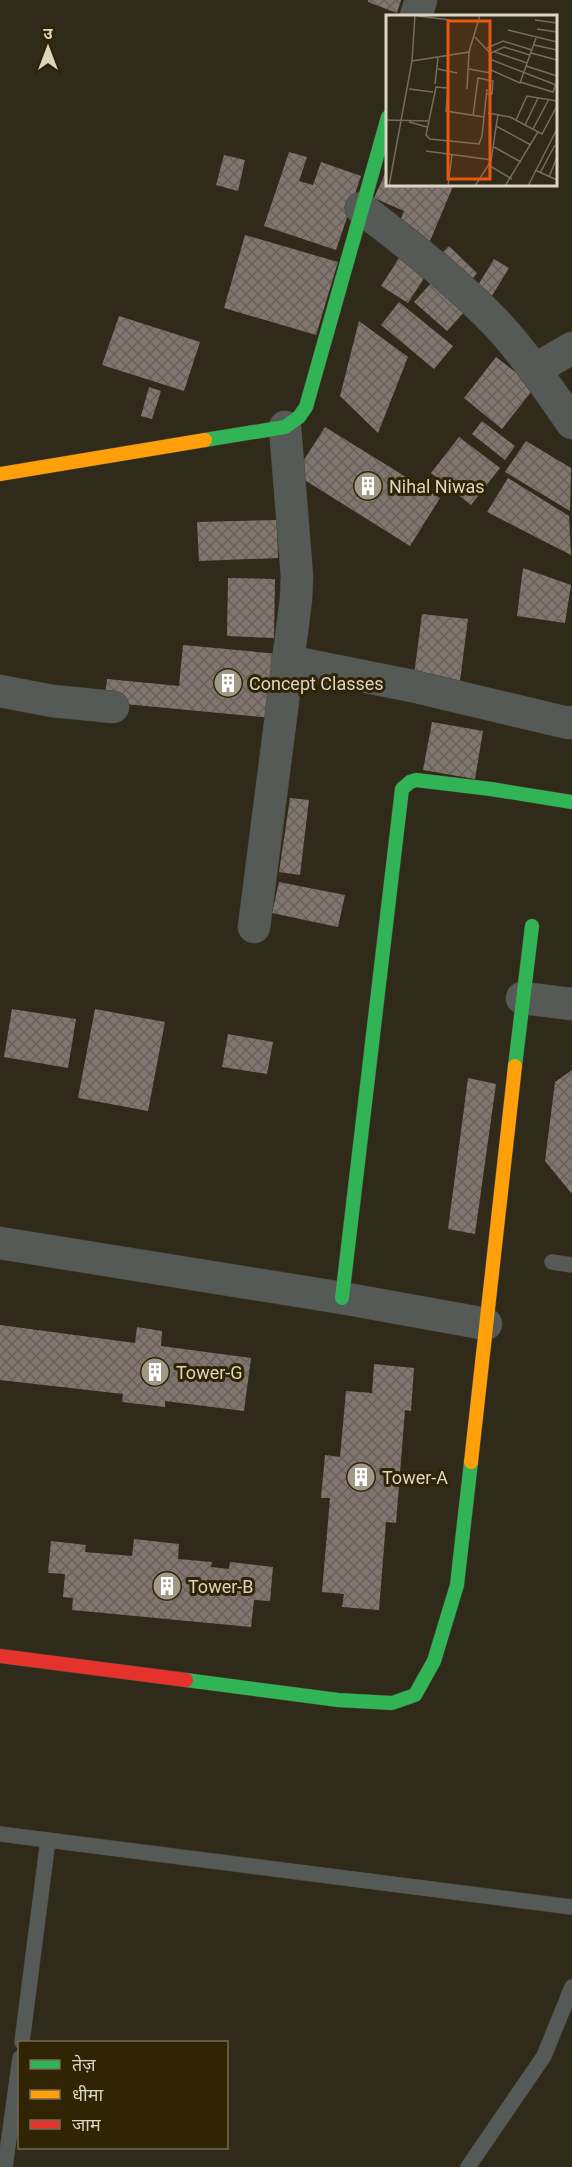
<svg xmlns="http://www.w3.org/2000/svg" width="572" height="2167" viewBox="0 0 572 2167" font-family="Roboto,'Noto Sans Devanagari',sans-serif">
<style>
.building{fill:url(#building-cross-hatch)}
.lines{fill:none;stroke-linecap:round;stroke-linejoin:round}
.lane-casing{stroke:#4a4537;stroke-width:16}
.street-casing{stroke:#4a4537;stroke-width:33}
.fast-casing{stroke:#4a4537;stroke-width:15}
.slow-casing{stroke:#4a4537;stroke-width:15}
.jam-casing{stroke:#4a4537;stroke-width:15}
.lane{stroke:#555a57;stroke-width:15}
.street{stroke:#555a57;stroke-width:32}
.fast{stroke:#30b455;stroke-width:14}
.slow{stroke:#ff9f0a;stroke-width:14}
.jam{stroke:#e5322d;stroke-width:14}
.labels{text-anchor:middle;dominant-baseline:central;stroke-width:6;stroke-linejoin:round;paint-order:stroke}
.poi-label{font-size:18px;fill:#dcd5c4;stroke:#302405;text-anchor:start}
.inset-road{fill:none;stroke:#756e5e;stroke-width:1.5}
.view{fill:#e8590c;fill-opacity:0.15;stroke:#e8590c;stroke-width:3}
.inset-edge{fill:none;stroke:#dcd5c4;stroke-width:3}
</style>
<defs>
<pattern id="building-cross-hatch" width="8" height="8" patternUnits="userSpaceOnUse" patternTransform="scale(1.5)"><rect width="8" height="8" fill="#81766f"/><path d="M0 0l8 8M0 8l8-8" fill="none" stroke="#68605a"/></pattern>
</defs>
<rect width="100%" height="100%" fill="#302a1a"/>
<path class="building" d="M368,0H401L397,13L368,2Z
M289,152L307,157L299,181L313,185L321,162L361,176L336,250L264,226Z
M224,155L245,160L238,191L216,185Z
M388,167V184H454L430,241L398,227L404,211L374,198Z
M245,235L338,262L316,335L224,308Z
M449,246L477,273L470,282L441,254Z
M399,258L426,275L408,303L381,286Z
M494,259L509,268L490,299L475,290Z
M433,281L466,310L447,331L414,302Z
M399,302L453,346L434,369L381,325Z
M119,316L200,342L184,391L102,365Z
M359,321L408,357L378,433L340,396Z
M496,357L535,387L502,429L464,398Z
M149,387L161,391L152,419L141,416Z
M482,421L515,446L505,460L472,434Z
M325,427L440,498L410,546L295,474Z
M459,437L500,468L471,505L431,473Z
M526,441L571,468L570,511L505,472Z
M508,478L569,516L571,555L487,512Z
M277,520L278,558L199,561L197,522Z
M523,568L571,585L565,623L517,616Z
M228,578L275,579L274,638L227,636Z
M422,614L468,619L460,681L414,675Z
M183,645L279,654L273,718L104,702L107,679L179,686Z
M432,722L483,731L475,779L423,770Z
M290,798L309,800L300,875L279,872Z
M279,882L345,895L338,927L272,913Z
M12,1009L76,1019L68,1068L4,1057Z
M95,1009L165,1022L148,1111L78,1098Z
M228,1034L273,1042L267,1074L222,1067Z
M572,1070V1194L545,1161L555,1082Z
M468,1078L496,1084L475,1234L448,1229Z
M0,1325L135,1343L137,1327L162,1331L161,1346L251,1358L244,1411L165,1401V1407L122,1402L123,1394L0,1380Z
M374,1364L414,1368L411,1411L405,1410L396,1523L386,1522L379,1610L342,1607L344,1594L322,1592L330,1498H321L325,1455L340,1457L346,1391L372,1393Z
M134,1539L179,1544L178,1559L212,1562L211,1567L229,1569L230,1562L273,1567L270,1601L254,1600L251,1627L72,1610L73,1598L63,1597L65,1574L48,1573L51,1541L86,1545L85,1552L132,1556Z"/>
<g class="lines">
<g class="lane-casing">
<path id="lane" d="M552,1262L572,1265
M0,1834L572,1907
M22,2042L48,1840
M5,2167L20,2058
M468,2167L544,2056L572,1987"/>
</g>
<g class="street-casing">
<path id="street" d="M416,16L421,0
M361,208C409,245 456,281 497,324C525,354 548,389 572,423
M534,370L572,348
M287,661L412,686L568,723L572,722
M0,691L52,701L113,707
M254,927L296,599L297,576L285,427
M522,998L572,1004
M0,1243L342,1298L486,1324"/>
</g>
<g class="fast-casing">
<path id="fast" d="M205,440L285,427L299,417L306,407L388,117
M515,1066L532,926
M342,1298L402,789L410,782L416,780L491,789L572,802
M186,1680L338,1700L392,1703L415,1695L434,1661L457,1585L471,1462"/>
</g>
<g class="slow-casing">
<path id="slow" d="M0,474L205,440
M471,1462L515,1066"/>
</g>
<g class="jam-casing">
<path id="jam" d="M0,1656L186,1680"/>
</g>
<use href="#lane" class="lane"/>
<use href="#street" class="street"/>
<use href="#fast" class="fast"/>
<use href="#slow" class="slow"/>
<use href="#jam" class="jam"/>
</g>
<defs>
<g id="building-disc" transform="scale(1.5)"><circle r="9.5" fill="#a09988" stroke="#302405"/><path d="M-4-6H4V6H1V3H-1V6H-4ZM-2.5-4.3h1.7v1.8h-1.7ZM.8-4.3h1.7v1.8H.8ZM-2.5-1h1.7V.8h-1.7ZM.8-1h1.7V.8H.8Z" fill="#fff"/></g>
</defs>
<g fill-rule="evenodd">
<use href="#building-disc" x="368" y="486"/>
<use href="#building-disc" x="228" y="683"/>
<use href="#building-disc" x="155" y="1372"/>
<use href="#building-disc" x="361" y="1477"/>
<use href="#building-disc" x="167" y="1586"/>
</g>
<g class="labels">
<g class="poi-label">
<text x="389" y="486">Nihal Niwas</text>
<text x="249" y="683">Concept Classes</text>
<text x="176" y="1372">Tower-G</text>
<text x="382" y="1477">Tower-A</text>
<text x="188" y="1586">Tower-B</text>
</g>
</g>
<g transform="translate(386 15)">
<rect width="171" height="171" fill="#302a1a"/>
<path class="inset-road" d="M32,1L64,5M149,5L171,8M151,14L171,17M122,15L171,27M148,30L171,35M101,33L117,26L146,35M109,37L141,48M105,38L118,32L144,40M145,38L171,45M106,45L170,70M26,46L83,37L94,0M140,51L171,61M52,54L71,58M83,54L105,58V39L89,22M105,55L134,68L150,23M134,67L167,77L171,67M49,69L52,43M23,74L47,77M81,74L83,37M102,98L124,102L156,119L171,91M87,101L92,63L107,66L106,79H100M98,102L60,96L62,73L50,72L40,120L44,124L93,129L96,121L101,74M0,105L42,106M130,105L141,81L171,86M23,107L41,112M139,110L152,83M110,111L145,130M147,114L163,84M108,132L135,147M40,136L106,145M104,151L126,164M149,155L171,165M154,158L169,130M163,162L171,142M3,171L26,46L29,0M62,171L66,140M89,171L105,146L112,99M119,171L152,117M142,171L171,114"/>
<path class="view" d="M62,6H104V164H62Z"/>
<rect width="171" height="171" class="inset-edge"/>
</g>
<rect x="18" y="2041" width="210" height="108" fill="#302405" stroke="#756b51" stroke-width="1.5"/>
<rect x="30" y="2060" width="30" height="9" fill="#30b455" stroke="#756b51" stroke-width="1.5"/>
<text x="72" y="2071" font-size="18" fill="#dcd5c4">तेज़</text>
<rect x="30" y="2090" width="30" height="9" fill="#ff9f0a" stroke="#756b51" stroke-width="1.5"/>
<text x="72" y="2101" font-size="18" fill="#dcd5c4">धीमा</text>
<rect x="30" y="2120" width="30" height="9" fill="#e5322d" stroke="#756b51" stroke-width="1.5"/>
<text x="72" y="2131" font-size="18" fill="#dcd5c4">जाम</text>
<g transform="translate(48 48)" stroke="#302405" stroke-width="4.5" paint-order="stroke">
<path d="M0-4.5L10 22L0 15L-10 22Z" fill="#dcd5c4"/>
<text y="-9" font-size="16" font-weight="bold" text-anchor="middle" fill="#dcd5c4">उ</text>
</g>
</svg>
